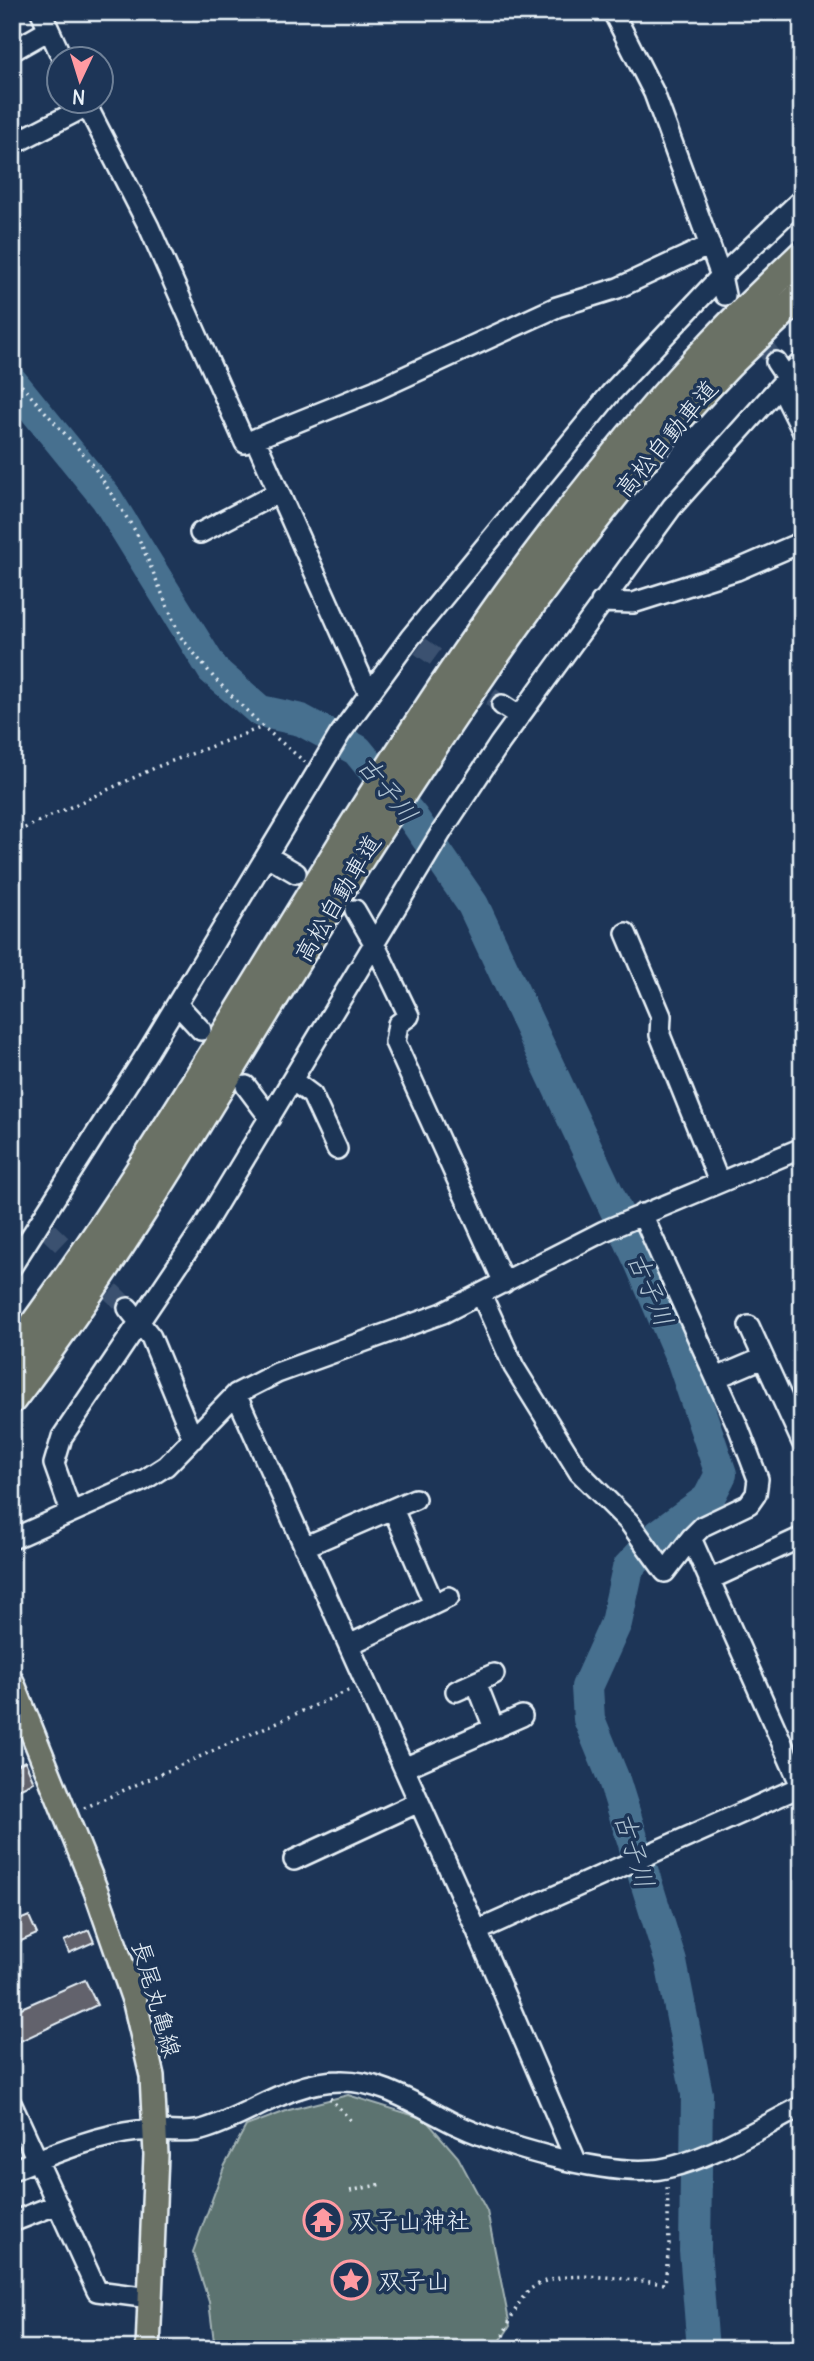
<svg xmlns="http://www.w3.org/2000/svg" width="814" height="2361" viewBox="0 0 814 2361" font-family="Delius,'Klee One',sans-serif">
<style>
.green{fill:#5c736f;stroke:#a2b2b4;stroke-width:2}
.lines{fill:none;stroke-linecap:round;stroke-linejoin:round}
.river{stroke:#476f8f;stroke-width:32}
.building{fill:#62626c;stroke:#e8f1f8;stroke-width:2}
.minor-tunnel{stroke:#3b516f;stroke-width:19;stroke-dasharray:19 10;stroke-linecap:butt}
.minor-casing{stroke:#e8f1f8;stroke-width:24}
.major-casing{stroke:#e8f1f8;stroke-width:28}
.highway-casing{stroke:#e8f1f8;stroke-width:33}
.path{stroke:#e8f1f8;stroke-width:3.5;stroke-dasharray:2 5;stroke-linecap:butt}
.minor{stroke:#1d3557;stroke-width:19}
.major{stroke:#6b7165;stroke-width:23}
.highway{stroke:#6b7165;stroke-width:28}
.labels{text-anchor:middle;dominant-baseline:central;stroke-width:7;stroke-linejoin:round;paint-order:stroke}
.street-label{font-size:24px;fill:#e8f1f8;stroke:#1d3557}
.poi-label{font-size:24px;fill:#e8f1f8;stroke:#1d3557;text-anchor:start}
.water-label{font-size:26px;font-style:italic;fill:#b0c4d3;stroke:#1d3557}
</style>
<rect width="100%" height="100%" fill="#1d3557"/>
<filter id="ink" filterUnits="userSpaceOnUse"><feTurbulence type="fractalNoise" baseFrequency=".0143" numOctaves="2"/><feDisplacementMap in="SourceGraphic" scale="14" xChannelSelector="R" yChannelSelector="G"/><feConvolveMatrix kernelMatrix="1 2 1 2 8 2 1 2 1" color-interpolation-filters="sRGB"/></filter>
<g filter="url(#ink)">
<path class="green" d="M348,2095L425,2119L458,2157L487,2211L510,2326L495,2349H215L209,2302L193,2252L224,2167L246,2126L289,2110Z"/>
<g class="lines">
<path class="river" d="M12,382L107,499L213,670L260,711L301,720L357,750L413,818L473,905L640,1262L683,1362L721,1474L708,1499L659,1535L628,1568L616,1623L587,1687L589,1719L614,1780L671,1962L697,2094L695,2251L703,2349"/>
</g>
<path class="building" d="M25,1761L34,1782L12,1792V1767Z
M29,1916L37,1934L12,1945V1923Z
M89,1930L94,1942L69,1953L64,1941Z
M85,1980L97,2005L12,2045V2012Z
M327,2207L335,2221L319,2231L311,2217Z"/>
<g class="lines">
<path class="minor-tunnel" d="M725,295L776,362
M420,646L502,705
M48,1231L128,1308"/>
<g class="minor-casing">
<path id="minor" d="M41,12L63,60
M613,12L654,93L721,276L725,295
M12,51L49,30
M85,102L149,227L245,443L376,390L557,307L618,288L710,245
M19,141L87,106
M776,362L786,377L787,400L802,430
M255,439L369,694
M200,533L279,492
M601,602L633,603L737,570L802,542
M502,705L519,716
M267,856L296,873
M355,910L374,943L409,1016L398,1024L395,1042L504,1283
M626,933L661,1016L660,1035L719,1182
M177,1004L201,1030
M292,1080L312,1095L337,1149
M246,1086L270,1118
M642,1214L739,1429L758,1479L756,1494L749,1504L703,1526L691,1538
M12,1266L149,1050L340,734L410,638L610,394L721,276L802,199
M481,1294L514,1367L579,1472L629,1522L665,1572L691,1538L802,1788
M128,1308L151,1337L193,1439
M749,1326L802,1442
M716,1378L763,1358
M236,1394L477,1931L576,2161
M393,1509L434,1604
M71,1512L54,1464L62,1437L204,1226L442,831L500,743L672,507L802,361
M12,1539L144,1480L166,1466L236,1394L277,1373L443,1313L604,1231L802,1148
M304,1547L415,1499
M709,1580L802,1537
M349,1645L449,1597
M476,1682L494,1728
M456,1691L494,1674
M404,1768L522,1716
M294,1860L419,1802
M477,1931L802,1786
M12,2105L97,2291L150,2298
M12,2170C53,2154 94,2136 138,2131C158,2129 180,2135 201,2130C248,2117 289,2081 340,2081C381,2080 417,2105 453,2123C501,2146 598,2174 652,2170C696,2167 763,2127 802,2106
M12,2222L58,2204"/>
</g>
<g class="major-casing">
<path id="major" d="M12,1682L96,1891L135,2003L152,2076L156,2155L148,2349"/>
</g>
<g class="highway-casing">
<path id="highway" d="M12,1355C195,1111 332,836 511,589C573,505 638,422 710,346C739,315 771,285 802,255
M12,1399C151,1217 258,1015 382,824C483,668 599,498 728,365C752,341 777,318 802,294"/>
</g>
<path class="path" d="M12,375L92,464L136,532L180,636L215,679L263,727L305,762
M12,834L159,766L263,727
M84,1808L352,1689
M330,2098L353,2123
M350,2191L382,2184
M498,2349C504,2333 518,2298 532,2288C558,2267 633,2280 665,2284L669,2245L667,2183"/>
<use href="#minor" class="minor"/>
<use href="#major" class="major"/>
<use href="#highway" class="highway"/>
</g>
</g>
<defs>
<g id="temple-ring" transform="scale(2.0125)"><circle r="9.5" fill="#1d3557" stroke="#ff9aa2" stroke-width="1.5"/><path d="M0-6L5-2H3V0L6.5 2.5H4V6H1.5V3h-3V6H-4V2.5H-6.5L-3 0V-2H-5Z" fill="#ff9aa2"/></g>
<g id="sight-ring" transform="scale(2.0125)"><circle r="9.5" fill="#1d3557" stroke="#ff9aa2" stroke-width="1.5"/><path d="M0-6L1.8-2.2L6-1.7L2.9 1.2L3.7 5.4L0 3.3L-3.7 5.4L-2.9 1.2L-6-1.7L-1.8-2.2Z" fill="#ff9aa2"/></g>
</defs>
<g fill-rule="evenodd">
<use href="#temple-ring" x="323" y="2220"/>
<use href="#sight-ring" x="351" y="2280"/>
</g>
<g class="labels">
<g class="street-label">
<text transform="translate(666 438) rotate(-50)">高松自動車道</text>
<text transform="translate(337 898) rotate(-59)">高松自動車道</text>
<text transform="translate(157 1999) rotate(74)">長尾丸亀線</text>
</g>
<g class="poi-label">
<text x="350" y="2220">双子山神社</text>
<text x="378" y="2280">双子山</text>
</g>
<g class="water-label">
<text transform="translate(388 789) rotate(51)">古子川</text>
<text transform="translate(651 1289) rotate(67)">古子川</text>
<text transform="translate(635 1850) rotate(73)">古子川</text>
</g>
</g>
<rect width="814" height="2361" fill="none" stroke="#1d3557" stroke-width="42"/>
<rect x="21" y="21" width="772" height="2319" fill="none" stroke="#e8f1f8" stroke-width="2.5" filter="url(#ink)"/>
<g transform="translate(80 80) rotate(184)"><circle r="33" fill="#1d3557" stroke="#6e8097" stroke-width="2"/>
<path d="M0-5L12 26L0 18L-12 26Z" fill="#ff9aa2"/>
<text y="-10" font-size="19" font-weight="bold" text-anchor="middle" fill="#e8f1f8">N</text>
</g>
</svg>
